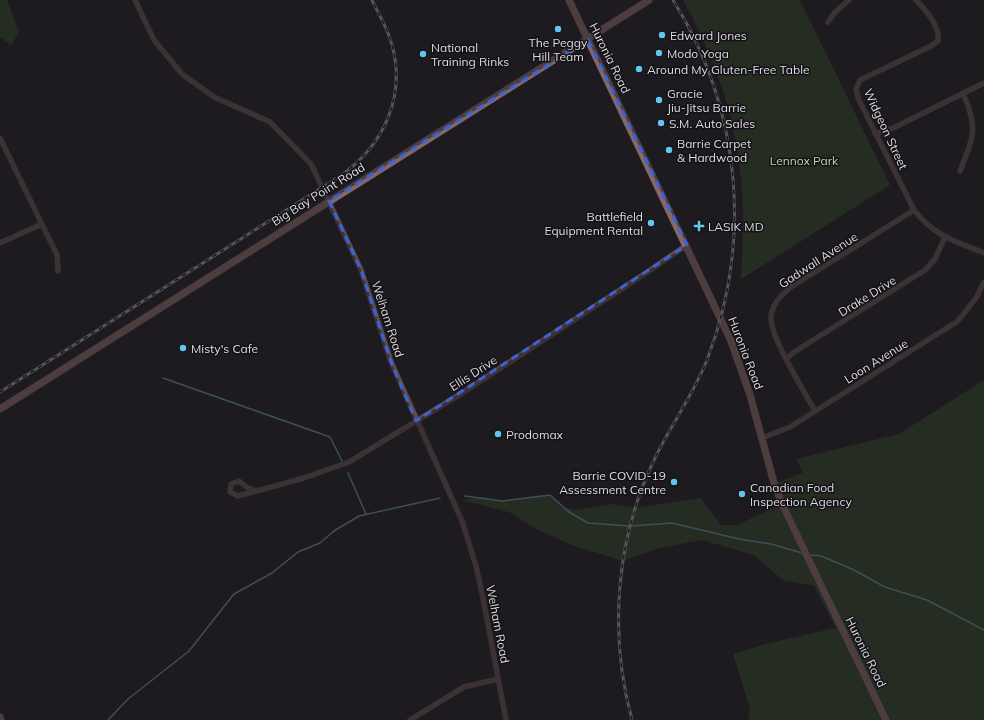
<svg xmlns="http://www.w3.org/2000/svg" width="984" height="720" viewBox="0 0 984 720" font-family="Mulish,sans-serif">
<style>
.green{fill:#304125}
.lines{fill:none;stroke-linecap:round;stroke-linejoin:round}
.stream{stroke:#629095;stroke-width:1.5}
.street-casing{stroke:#39363b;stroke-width:6}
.secondary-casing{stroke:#39363b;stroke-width:8}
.street{stroke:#624c49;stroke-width:5}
.secondary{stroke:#896762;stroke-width:7}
.rail-casing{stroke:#99979b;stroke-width:3}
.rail{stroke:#141217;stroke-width:1.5;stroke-dasharray:4.5;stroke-linecap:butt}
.marked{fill:none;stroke:#3a63d9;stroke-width:3;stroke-dasharray:8 5;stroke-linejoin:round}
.poi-dot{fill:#64c5ee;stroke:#141217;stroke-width:1.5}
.labels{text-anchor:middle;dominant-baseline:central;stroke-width:3;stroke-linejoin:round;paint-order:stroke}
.poi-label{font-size:12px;fill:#dddcdf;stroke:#141217;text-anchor:start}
.street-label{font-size:12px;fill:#dddcdf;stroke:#141217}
.park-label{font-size:12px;fill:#b7de9d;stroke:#141217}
</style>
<rect width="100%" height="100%" fill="#1e1b20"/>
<path class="green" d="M0,0H7L19,32L11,45L0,37Z
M683,0H800L890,185L741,279C742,255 744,230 743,206C740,130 720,66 683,0Z
M984,380V720H748L750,709L733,654L769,643L836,628L814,586L783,580L754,555L702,540L656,549L623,561L572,545L536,529L509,512L462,500L483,497L502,501L550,495L563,507L576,510L613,504L636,508L701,498L721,525H737L782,504L774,483L803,473L796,459L899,434Z"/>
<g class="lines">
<path class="stream" d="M163,378L330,437L342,461
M348,473L366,514
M465,496L502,501L550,495L569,512L588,523L629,526
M632,526L672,523L739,539L771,544L802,553
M810,555L821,556L852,569L885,587L927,600L984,630
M108,720L128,699L189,651L234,594L272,573L298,552L320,543L334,531L359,516L440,498"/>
<g class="street-casing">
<path id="street" d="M135,0L154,40L182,74L214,97L270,122L311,164L361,270L391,362L462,521L476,566L483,598L506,720
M916,0C926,10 940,27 938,41L931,46L860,80L856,89L858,98L914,210C934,236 955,241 984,253
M828,22L835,12L849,0
M875,134L893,128L984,83
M0,138L57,255L58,271
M960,171C973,138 979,128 963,94
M0,243L42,224
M786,359L794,352L925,270L935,259L945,237
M815,411C804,391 770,337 771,317C772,304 782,294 791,287L914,210
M762,438L790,427L958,321L976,298L984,282
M257,491L248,488L239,481L231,484L230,492L238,496L304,478L349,462L464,392L643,275L687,245
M410,720L464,687L498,679"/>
</g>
<g class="secondary-casing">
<path id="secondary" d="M569,0L731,341L750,395L774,483L782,504L886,720
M0,409L649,0
M0,717L1,720"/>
</g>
<use href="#street" class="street"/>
<use href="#secondary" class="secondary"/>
<g class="rail-casing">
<path id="rail" d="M0,392L343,174C384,144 406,96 392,45C388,29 379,15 372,0
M632,720C608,632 616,535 657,454C673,422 694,393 707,360C753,240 741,109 673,0"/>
</g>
<use href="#rail" class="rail"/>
</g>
<path d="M0 0H984V720H0ZM588,40L687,245L416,421L391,362L361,270L329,201Z" fill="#1e1b20" fill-opacity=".55" fill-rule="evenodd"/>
<path class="marked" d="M588,40L687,245L416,421L391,362L361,270L329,201Z"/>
<g class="poi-dot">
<circle cx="558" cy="29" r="4"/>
<circle cx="662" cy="35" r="4"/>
<circle cx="659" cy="53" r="4"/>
<circle cx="423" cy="54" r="4"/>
<circle cx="639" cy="69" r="4"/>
<circle cx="659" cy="100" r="4"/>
<circle cx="661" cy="123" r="4"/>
<circle cx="669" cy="150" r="4"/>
<circle cx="651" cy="223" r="4"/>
<path d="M697 220h4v4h4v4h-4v4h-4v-4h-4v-4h4z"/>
<circle cx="183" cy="348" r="4"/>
<circle cx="498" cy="434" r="4"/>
<circle cx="674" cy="482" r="4"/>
<circle cx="742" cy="494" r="4"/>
</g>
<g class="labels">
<g class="poi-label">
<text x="670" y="35">Edward Jones</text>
<text x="558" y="42" text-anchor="middle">The Peggy<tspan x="558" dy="14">Hill Team</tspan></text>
<text x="431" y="47">National<tspan x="431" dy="14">Training Rinks</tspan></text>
<text x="667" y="53">Modo Yoga</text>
<text x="647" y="69">Around My Gluten-Free Table</text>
<text x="667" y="93">Gracie<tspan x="667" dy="14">Jiu-Jitsu Barrie</tspan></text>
<text x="669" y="123">S.M. Auto Sales</text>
<text x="677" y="143">Barrie Carpet<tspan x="677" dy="14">&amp; Hardwood</tspan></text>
<text x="643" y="216" text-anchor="end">Battlefield<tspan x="643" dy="14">Equipment Rental</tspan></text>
<text x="708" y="226">LASIK MD</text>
<text x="191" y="348">Misty's Cafe</text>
<text x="506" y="434">Prodomax</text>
<text x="666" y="475" text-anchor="end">Barrie COVID-19<tspan x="666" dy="14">Assessment Centre</tspan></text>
<text x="750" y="487">Canadian Food<tspan x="750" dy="14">Inspection Agency</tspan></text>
</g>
<g class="street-label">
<text transform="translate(610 58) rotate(64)">Huronia Road</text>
<text transform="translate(886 129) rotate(65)">Widgeon Street</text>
<text transform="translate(318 194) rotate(-32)">Big Bay Point Road</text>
<text transform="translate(818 260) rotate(-33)">Gadwall Avenue</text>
<text transform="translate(867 296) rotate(-32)">Drake Drive</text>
<text transform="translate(388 319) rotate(72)">Welham Road</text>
<text transform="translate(746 353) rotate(69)">Huronia Road</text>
<text transform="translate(876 361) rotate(-32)">Loon Avenue</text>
<text transform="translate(473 373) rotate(-33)">Ellis Drive</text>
<text transform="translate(498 624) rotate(79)">Welham Road</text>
<text transform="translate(866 652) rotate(64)">Huronia Road</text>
</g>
<g class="park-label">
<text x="804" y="160">Lennox Park</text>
</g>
</g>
</svg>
